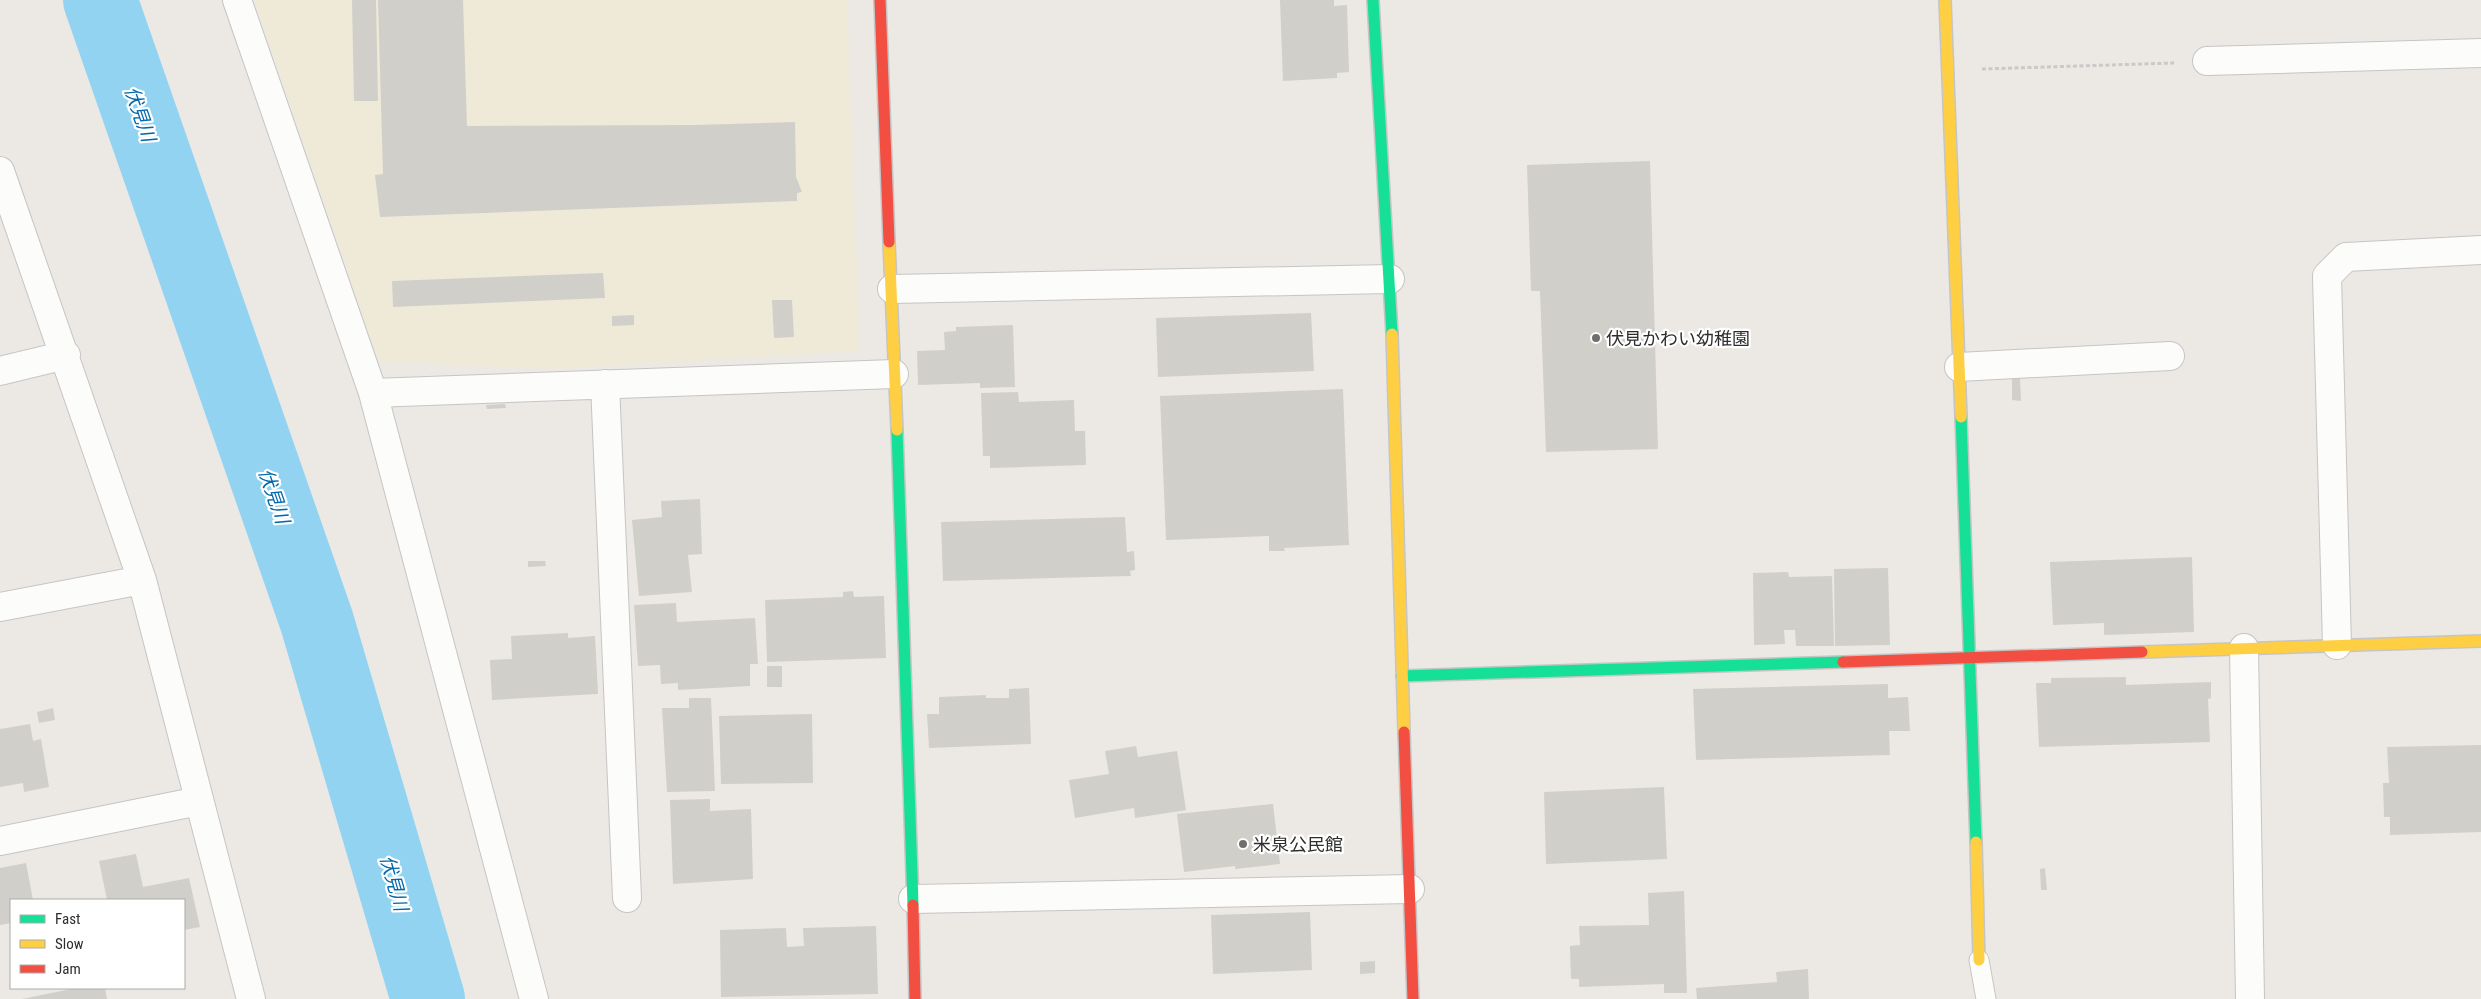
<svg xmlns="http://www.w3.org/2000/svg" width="2481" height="999" viewBox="0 0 2481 999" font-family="'Roboto Condensed','Noto Sans JP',sans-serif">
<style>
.education{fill:#efe9d8}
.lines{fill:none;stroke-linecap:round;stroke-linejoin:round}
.river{stroke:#93d3f2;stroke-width:74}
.building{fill:#d1cfca}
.lane-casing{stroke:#c6c5c5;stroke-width:21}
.street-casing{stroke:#c6c5c5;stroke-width:30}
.fast-casing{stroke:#c6c5c5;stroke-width:14}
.slow-casing{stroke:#c6c5c5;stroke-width:14}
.jam-casing{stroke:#c6c5c5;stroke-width:14}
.path{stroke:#c9c9c8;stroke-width:3;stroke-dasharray:4 2.5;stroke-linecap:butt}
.lane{stroke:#fcfcfb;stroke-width:19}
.street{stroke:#fcfcfb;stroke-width:28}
.fast{stroke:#16e098;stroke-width:11}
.slow{stroke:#ffcf43;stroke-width:11}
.jam{stroke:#f24e42;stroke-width:11}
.poi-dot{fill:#706f6e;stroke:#fff;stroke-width:2}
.labels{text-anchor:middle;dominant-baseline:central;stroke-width:4.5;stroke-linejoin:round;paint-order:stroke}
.poi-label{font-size:18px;fill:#2e2e2e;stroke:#fff;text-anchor:start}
.water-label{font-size:19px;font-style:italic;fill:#0468ac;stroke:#fff}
</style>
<rect width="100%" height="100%" fill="#ece9e4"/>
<path class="education" d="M254,0H847L860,351L554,369L379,362Z"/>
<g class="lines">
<path class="river" d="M100,0L317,622L428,999"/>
</g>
<path class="building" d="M352,0H376L378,101H354Z
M378,0H463L467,126L695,125L795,122L796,177L802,192L797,193V201L380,217L375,175L383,174Z
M1280,0H1334V6L1347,5L1349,72L1337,73V78L1283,81Z
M1650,161L1658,449L1546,452L1540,291H1531L1527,165Z
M603,273L605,298L393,307L392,281Z
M772,300H792L794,337L774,338Z
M1311,313L1314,371L1158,377L1156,318Z
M634,315V325L612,326V316Z
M1013,325L1015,387L980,388V383L918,385L917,351L945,350L944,332L956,331V327Z
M2020,378L2021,401L2012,400V379Z
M1343,389L1349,545L1284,548L1285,551H1269V536L1166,540L1160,396Z
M1018,392L1019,402L1074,400L1075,431H1085L1086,465L990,468V456H983L981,393Z
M505,404L506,408L487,409L486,405Z
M700,499L702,554L688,555L692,592L639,596L632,520L662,517L661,501Z
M1125,517L1127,552L1134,551L1135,570L1130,571L1131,576L943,581L941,522Z
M2192,557L2194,632L2104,635V623L2053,625L2050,562Z
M528,561H545L546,566L528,567Z
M1888,568L1890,645L1835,646L1834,569Z
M1788,572L1789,577L1832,576L1834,646H1796L1795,630H1784L1785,644L1754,645L1753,573Z
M853,591L854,597L884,596L886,658L767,662L765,600L843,597V592Z
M676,603L677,622L755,618L758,664H750V686L678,690V683L661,684L660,665L638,666L634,605Z
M568,633V638L595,636L598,694L492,700L490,660L512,659L511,636Z
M767,666H782V687H767Z
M2126,677V685L2211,682V698L2208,699L2210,742L2039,747L2036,683H2051V678Z
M1888,684V698L1908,697L1910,731H1889L1890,755L1696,760L1693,689Z
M1029,688L1031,744L929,748L927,714H939V697L986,695V698H1009V689Z
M689,698H711L715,791L667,792L662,708H689Z
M53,708L55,720L39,723L37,712Z
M812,714L813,783L721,784L719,716Z
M30,724L33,741L41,739L49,787L24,792L23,783L0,787V729Z
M2481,745V832L2390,835V817H2384L2383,783H2389L2387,747Z
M1136,746L1138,757L1177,751L1186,810L1135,818L1134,808L1075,818L1069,780L1109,774L1105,751Z
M1664,787L1667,859L1546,864L1544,792Z
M710,799V811L751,809L753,879L673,884L670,800Z
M1273,804L1280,864L1235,869V866L1184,872L1177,814Z
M136,854L143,887L189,878L200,927L184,930V900H107L99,861Z
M26,863L33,900H11V923L0,925V868Z
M2045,868L2047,890H2041L2040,869Z
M1684,891L1687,993H1664V984L1579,987V979H1571L1570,946L1580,945L1579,926L1649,925L1648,893Z
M1310,912L1312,970L1213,974L1211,915Z
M876,926L878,994L721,997L720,930L786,928L787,947L804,946L803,928Z
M1375,961V973L1360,974V962Z
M1808,969L1809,999H1697L1696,988L1777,982L1776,972Z
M76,988H105L107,999H22Z"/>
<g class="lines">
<g class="lane-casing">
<path id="lane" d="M1979,960L1986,999"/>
</g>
<g class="street-casing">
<path id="street" d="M237,0L373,393L894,374
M2207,61L2481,53
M0,171L142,580L251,999
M892,289L1390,279
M1959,367L2170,356
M0,371L66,355
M605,384L627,898
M373,393L534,999
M0,607L142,580
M2337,645L2327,276L2346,257L2481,250
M2244,648L2250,999
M0,841L199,801
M913,899L1410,889"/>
</g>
<g class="fast-casing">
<path id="fast" d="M1373,0L1392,334
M1961,417L1976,842
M897,430L913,905
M1402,676L1843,662"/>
</g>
<g class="slow-casing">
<path id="slow" d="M1945,0L1961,417
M889,242L897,430
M1392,334L1404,732
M2142,652L2481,641
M1976,842L1979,960"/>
</g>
<g class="jam-casing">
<path id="jam" d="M880,0L889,242
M1843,662L2142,652
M1404,732L1413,999
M913,905L915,999"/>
</g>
<path class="path" d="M1982,69L2174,63"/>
<use href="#lane" class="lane"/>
<use href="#street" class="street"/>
<use href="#fast" class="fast"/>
<use href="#slow" class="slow"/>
<use href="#jam" class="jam"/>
</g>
<g class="poi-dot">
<circle cx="1596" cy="338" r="5"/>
<circle cx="1243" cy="844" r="5"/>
</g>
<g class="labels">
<g class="poi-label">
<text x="1606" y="338">伏見かわい幼稚園</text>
<text x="1253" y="844">米泉公民館</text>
</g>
<g class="water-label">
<text transform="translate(140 114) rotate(71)">伏見川</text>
<text transform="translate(274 496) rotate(71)">伏見川</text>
<text transform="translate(394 883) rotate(74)">伏見川</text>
</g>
</g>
<rect x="10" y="899" width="175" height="90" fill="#ffffff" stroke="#ababab"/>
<rect x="20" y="915" width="25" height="8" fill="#16e098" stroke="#ababab"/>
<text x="55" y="924" font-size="15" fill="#2e2e2e">Fast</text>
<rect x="20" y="940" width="25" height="8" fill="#ffcf43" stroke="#ababab"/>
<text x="55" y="949" font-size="15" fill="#2e2e2e">Slow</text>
<rect x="20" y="965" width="25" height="8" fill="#f24e42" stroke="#ababab"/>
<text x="55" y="974" font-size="15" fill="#2e2e2e">Jam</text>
</svg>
